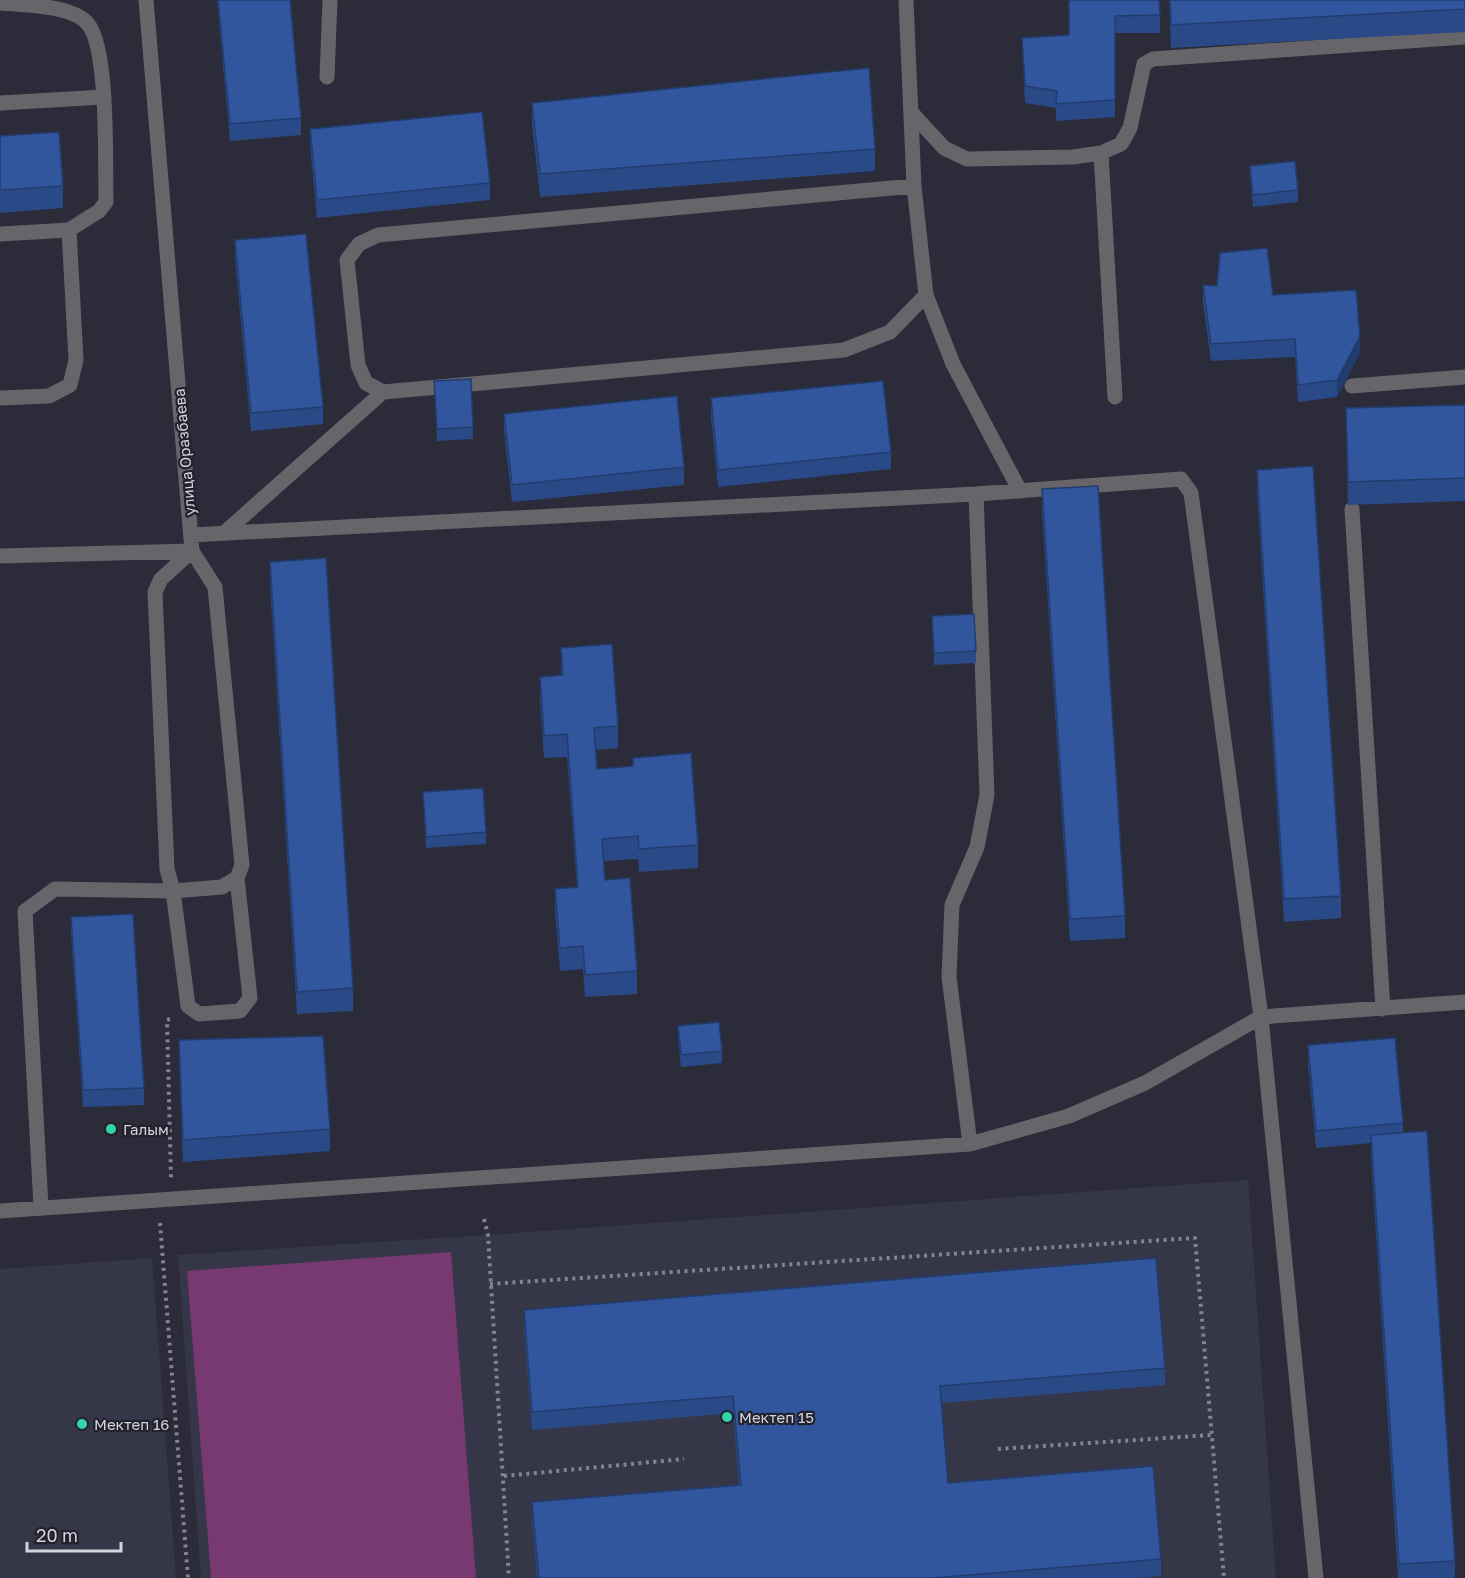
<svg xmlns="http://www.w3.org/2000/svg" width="1465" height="1578" viewBox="0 0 1465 1578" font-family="'Golos Text',sans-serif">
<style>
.built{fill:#363649}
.green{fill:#783871}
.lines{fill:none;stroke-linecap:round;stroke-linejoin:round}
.path{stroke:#84848f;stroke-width:4;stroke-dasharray:3 4.5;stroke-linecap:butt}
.minor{stroke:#67646a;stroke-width:15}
.wall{fill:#2a4a87}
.shaded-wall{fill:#223c6e}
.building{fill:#31569d;stroke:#223c6e;stroke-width:1.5}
.poi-dot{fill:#35d4a7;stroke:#22222e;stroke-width:2}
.labels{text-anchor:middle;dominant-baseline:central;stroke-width:4.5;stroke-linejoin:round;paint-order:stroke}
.street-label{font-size:15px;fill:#d4d4dd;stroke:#22222e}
.poi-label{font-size:15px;fill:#d4d4dd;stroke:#22222e;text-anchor:start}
</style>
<rect width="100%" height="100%" fill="#2b2b39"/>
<path class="built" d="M1248,1180L1276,1578H201L178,1255L488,1235Z
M152,1258L176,1578H0V1269Z"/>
<path class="green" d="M451,1252L476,1578H211L187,1271Z"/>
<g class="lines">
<path class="path" d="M170,1019L167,1020L171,1178
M484,1219L488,1235L509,1578
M160,1223L188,1578
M490,1284L1195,1238L1224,1578
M998,1449L1211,1435
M504,1476L684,1459"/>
<path class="minor" d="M906,0L914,186L926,295L890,332L844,350L383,392L366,383L358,365L347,260L359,244L378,235L914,186
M0,3C23,5 73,5 88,24C109,49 105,166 106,202L99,211L69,230L76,360L70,385L49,396L0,398
M327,77L330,0
M0,103L104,97
M911,112L944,148L967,159L1073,157L1101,153L1121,144L1130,128L1144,64L1153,59L1465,37
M1101,153L1115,397
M0,234L69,230
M926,295L953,364L1020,491
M1352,386L1465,377
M1352,509L1383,1009
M224,533L383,392
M191,535L976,494
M192,551L161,579L155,592L167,869L173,891L188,1006L199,1014L240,1011L250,998L237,878
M0,556L192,551
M970,1144L949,977L952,905L977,847L987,795L976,494L1181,479L1191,493L1261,1017L1316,1578
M41,1207L25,911L55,889L173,891L222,887L237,878L242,865L215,587L192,551L146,0
M0,1211L970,1144L1069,1116L1145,1083L1261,1017L1465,1002"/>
</g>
<path class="wall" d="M217,0H290L301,118V135L230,141Z
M1069,0L1160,15V33H1115V117L1056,121V108L1025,103L1022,38L1069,35Z
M1169,0H1465V32L1171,48Z
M532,103L875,149V171L540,197L532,125Z
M310,129L490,183V200L317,218L310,146Z
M0,136L63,186V208L0,213Z
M1250,166L1298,190V202L1253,207L1250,178Z
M235,240L323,407V424L251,431L235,258Z
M1203,285L1273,295L1360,353L1337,397L1298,402L1295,357L1211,361L1203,303Z
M434,381L473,427V439L437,441Z
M711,398L891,452V469L718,487L711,416Z
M1465,405V501L1348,505L1346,408Z
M504,414L684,467V485L512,502L504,431Z
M1257,470L1341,896V918L1284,922L1257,492Z
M1042,489L1125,916V938L1070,941L1042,512Z
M270,562L353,988V1011L297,1014L270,584Z
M932,616L976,651V663L934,665Z
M561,648L618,726V748L596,750L597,769L698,845V868L639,872L638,859L604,861L605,880L637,971V994L585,997L583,969L560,971L555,911V889L577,887L567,757L544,758L540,700V677L561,676Z
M423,792L486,832V844L426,848Z
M71,917L144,1088V1105L83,1107L71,934Z
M678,1026L722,1051V1063L681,1067L678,1037Z
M179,1040L330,1129V1151L183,1162L179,1063Z
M1308,1045L1403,1123V1133L1455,1561V1578H1398L1371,1157V1143L1316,1148L1308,1063Z
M524,1310L1165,1368V1385L941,1403L948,1483L1161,1559V1576L1142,1578H537L532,1519V1502L739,1485L733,1413L532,1430L524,1328Z"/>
<path class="shaded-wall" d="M1360,336V353L1337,397V380Z"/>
<path class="building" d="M218,0H290L301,118L230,124Z
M1069,0H1159L1160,15L1115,16V100L1056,104L1057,91L1025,86L1022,38L1069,35Z
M1170,0H1465V9L1171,25Z
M869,68L875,149L540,174L532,103Z
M482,112L490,183L317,200L310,129Z
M59,132L63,186L0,190V136Z
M1295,161L1298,190L1253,195L1250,166Z
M306,234L323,407L251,413L235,240Z
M1267,248L1273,295L1356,290L1360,336L1337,380L1298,385L1295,339L1211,344L1203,285L1217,286L1220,253Z
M471,379L473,427L437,429L434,381Z
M883,381L891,452L718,470L711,398Z
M677,396L684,467L512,485L504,414Z
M1465,405V478L1348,482L1346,408Z
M1313,466L1341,896L1284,899L1257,470Z
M1098,486L1125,916L1070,919L1042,489Z
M326,558L353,988L297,992L270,562Z
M974,614L976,651L934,653L932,616Z
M612,644L618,726L594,728L597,769L633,766V758L691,753L698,845L639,849L638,836L602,839L605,880L630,878L637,971L585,975L583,946L560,948L555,889L578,887L567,734L544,736L540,677L563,675L561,648Z
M483,788L486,832L426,837L423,792Z
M133,914L144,1088L83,1090L71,917Z
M719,1022L722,1051L681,1055L678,1026Z
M323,1036L330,1129L183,1140L179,1040Z
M1395,1038L1403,1123L1316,1131L1308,1045Z
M1427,1131L1455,1561L1399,1564L1371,1135Z
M1156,1258L1165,1368L940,1386L948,1483L1153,1466L1161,1559L933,1578H539L532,1502L741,1485L733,1396L532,1412L524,1310Z"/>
<g class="poi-dot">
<circle cx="111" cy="1129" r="6"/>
<circle cx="727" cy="1417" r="6"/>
<circle cx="82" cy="1424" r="6"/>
</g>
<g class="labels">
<g class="street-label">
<text transform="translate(184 452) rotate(-95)">улица Оразбаева</text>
</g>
<g class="poi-label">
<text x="123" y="1129">Галым</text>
<text x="739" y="1417">Мектеп 15</text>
<text x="94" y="1424">Мектеп 16</text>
</g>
</g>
<path d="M27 1542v9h94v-9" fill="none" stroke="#d4d4dd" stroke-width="3"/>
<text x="36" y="1542" font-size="18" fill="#d4d4dd" stroke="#22222e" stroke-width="4.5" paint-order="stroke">20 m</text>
</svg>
